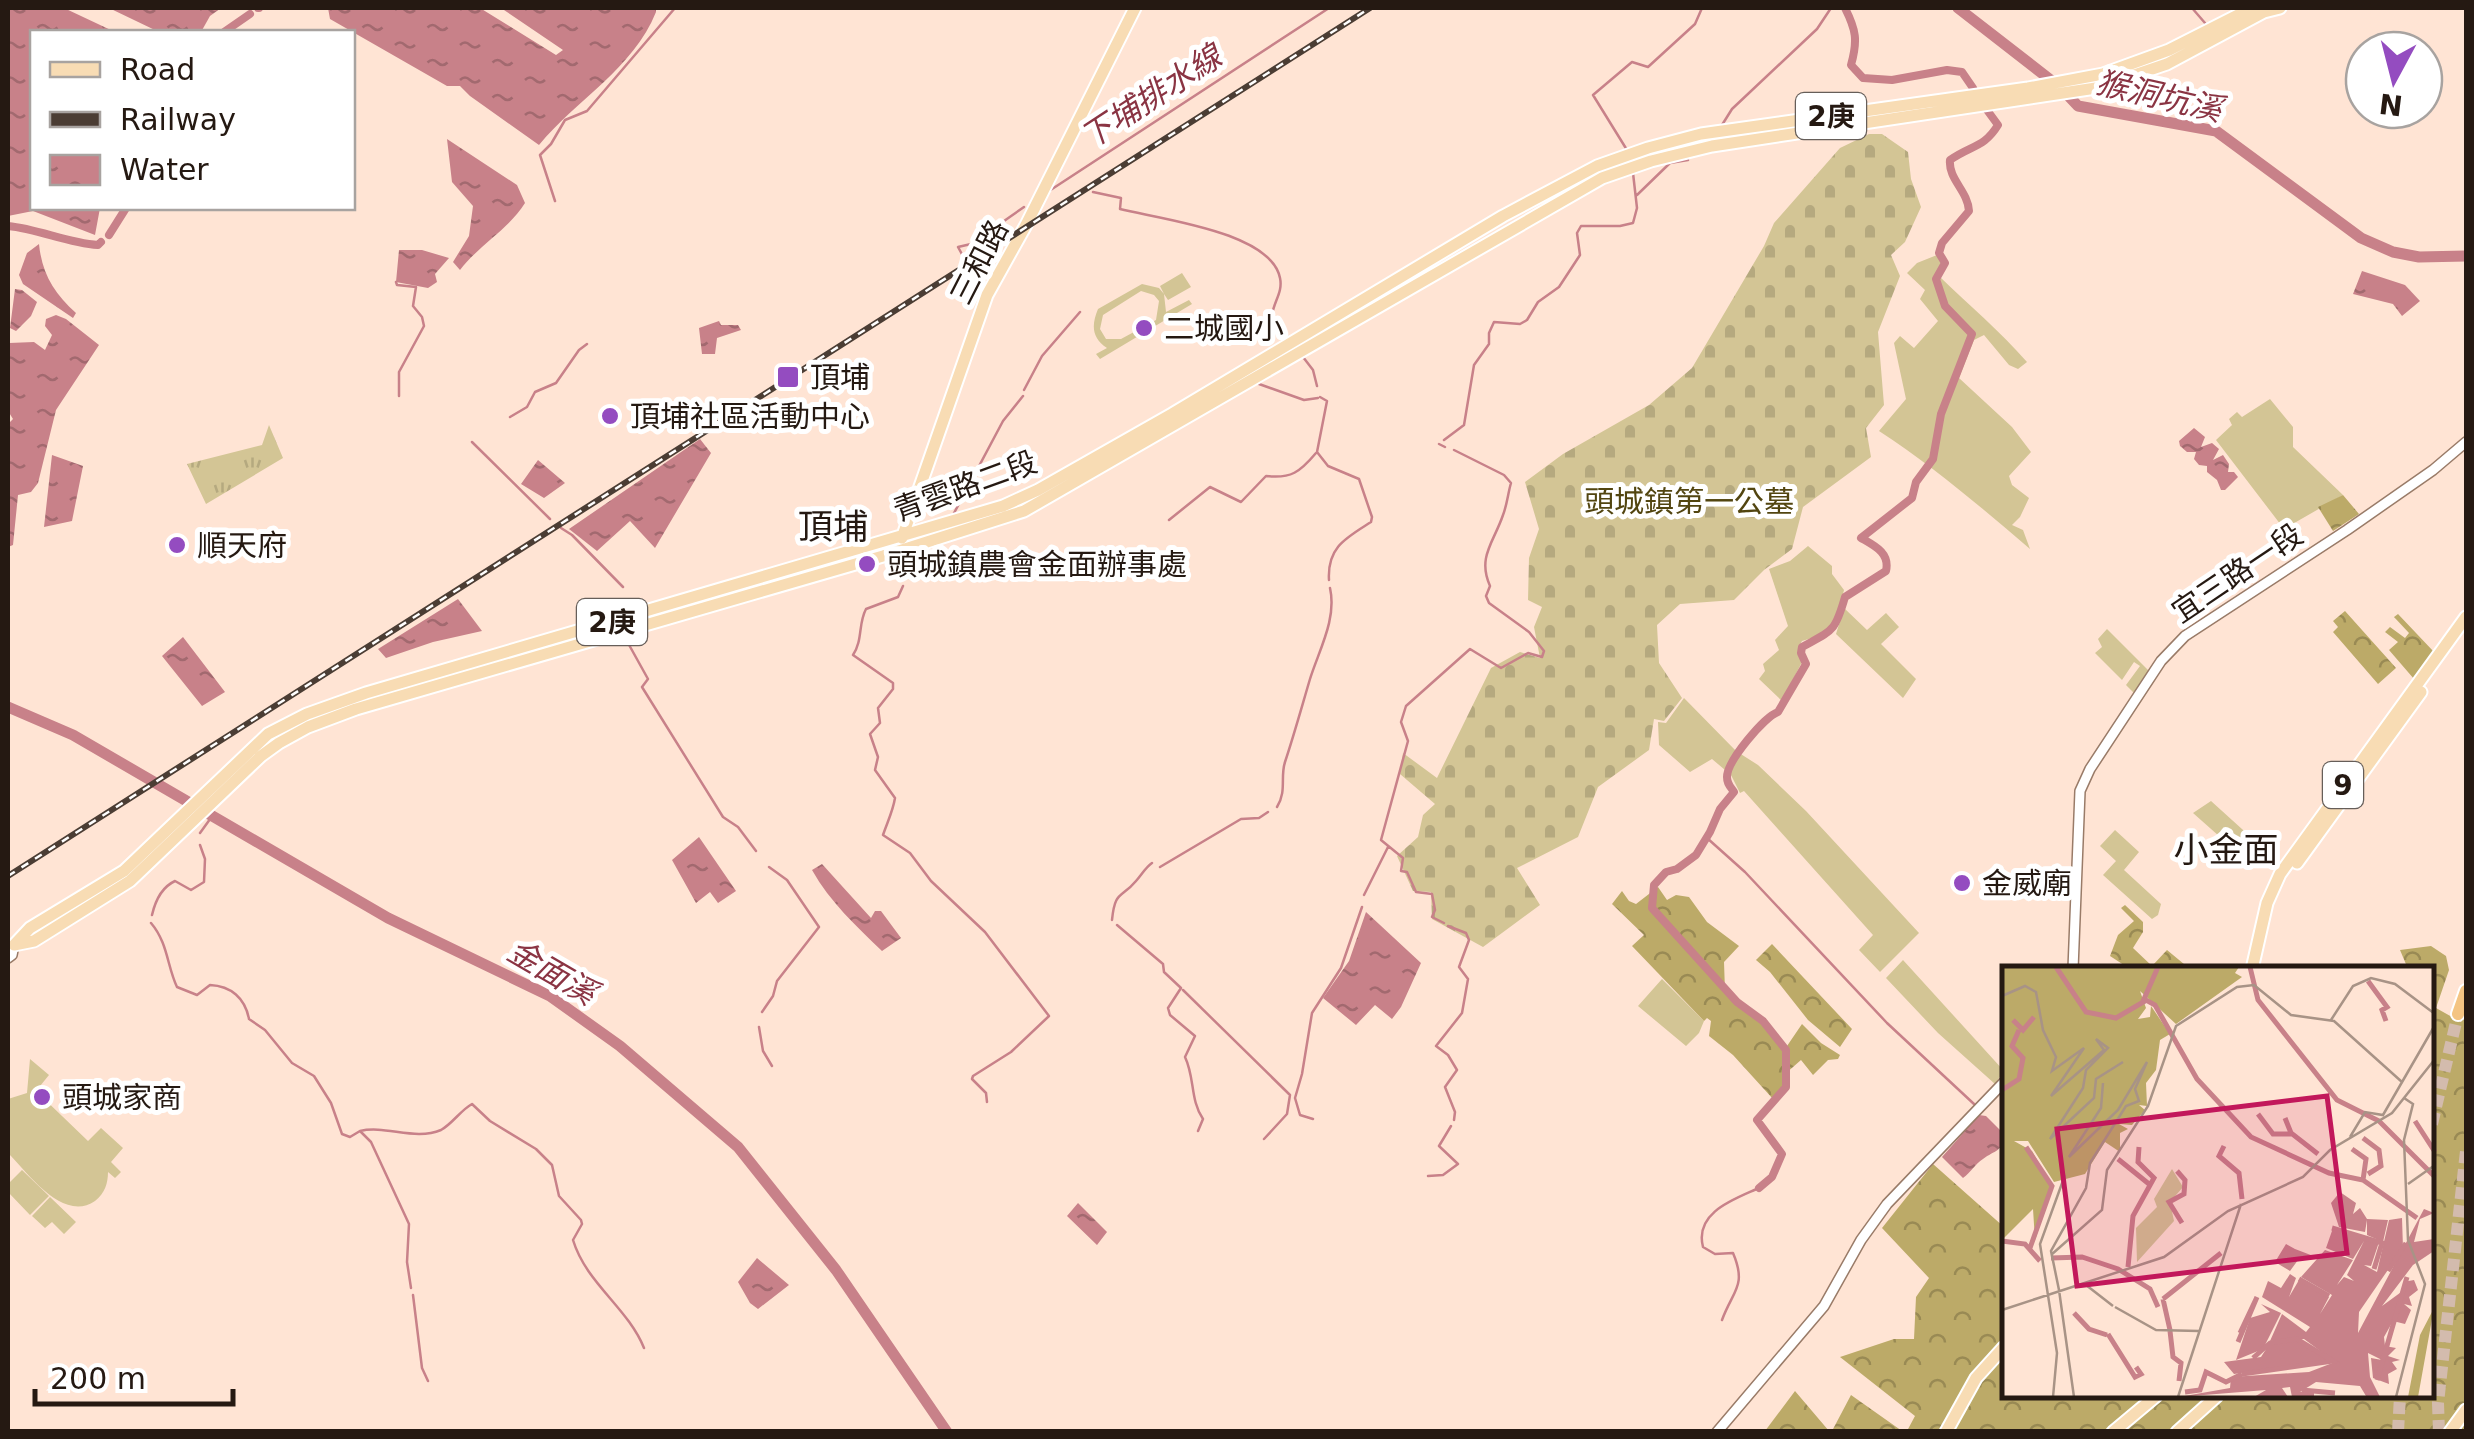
<svg xmlns="http://www.w3.org/2000/svg" width="2474" height="1439" viewBox="0 0 2474 1439" font-family="'DejaVu Sans','Noto Sans TC',sans-serif">
<style>
.grass{fill:#d3c595;fill-rule:evenodd}
.forest{fill:url(#forest-crowns)}
.cemetery{fill:url(#cemetery-stones)}
.park{fill:url(#park-tufts)}
.water{fill:url(#water-ripples)}
.lines{fill:none;stroke-linecap:round;stroke-linejoin:round}
.stream{stroke:#c88189;stroke-width:2.5}
.canal{stroke:#c88189;stroke-width:8}
.river{stroke:#c88189;stroke-width:11}
.highway-tunnel{stroke:#d3bbad;stroke-width:12;stroke-dasharray:12 6;stroke-linecap:butt}
.minor-casing{stroke:#997b68;stroke-width:12}
.major-casing{stroke:#fff;stroke-width:15}
.highway-casing{stroke:#fff;stroke-width:16}
.minor{stroke:#fff;stroke-width:9}
.major{stroke:#f8dcb4;stroke-width:11}
.highway{stroke:#f4c482;stroke-width:12}
.rail-casing{stroke:#4b3d34;stroke-width:6}
.rail{stroke:#fff;stroke-width:2.5;stroke-dasharray:8;stroke-linecap:butt}
.poi-dot{fill:#944cc0;stroke:#fff;stroke-width:4}
.labels{text-anchor:middle;dominant-baseline:central;stroke-width:10;stroke-linejoin:round;paint-order:stroke}
.shield{fill:#fff;stroke:#665e59;stroke-width:2.5}
.shield-label{font-size:28px;font-weight:bold;fill:#251912}
.street-label{font-size:30px;fill:#251912;stroke:#fff}
.poi-label{font-size:30px;fill:#251912;stroke:#fff;text-anchor:start}
.park-label{font-size:30px;fill:#524510;stroke:#fff}
.water-label{font-size:32px;font-style:italic;fill:#8a3443;stroke:#fff}
.quarter-label{font-size:35px;fill:#251912;stroke:#fff}
.inset-river{fill:none;stroke:#c88189;stroke-width:5}
.inset-road{fill:none;stroke:#a89386;stroke-width:2.5}
.view{fill:#c2185b;fill-opacity:0.15;stroke:#c2185b;stroke-width:5}
.inset-edge{fill:none;stroke:#251912;stroke-width:5}
</style>
<defs>
<pattern id="forest-crowns" width="20" height="18" patternUnits="userSpaceOnUse" patternTransform="scale(2.5)"><rect width="20" height="18" fill="#bcaa68"/><path d="M2 6a3 3 0 1 1 6 0M12 15a3 3 0 1 1 6 0" fill="none" stroke="#998a54"/></pattern>
<pattern id="cemetery-stones" width="16" height="16" patternUnits="userSpaceOnUse" patternTransform="scale(2.5)"><rect width="16" height="16" fill="#d3c595"/><path d="M2 7V4a2 2 0 0 1 4 0v3zM10 15v-3a2 2 0 0 1 4 0v3z" fill="#b5a97f"/></pattern>
<pattern id="park-tufts" width="24" height="20" patternUnits="userSpaceOnUse" patternTransform="scale(2.5)"><rect width="24" height="20" fill="#d3c595"/><path d="M3 7l-1-3M5 7V3M7 7l1-3M15 17l-1-3M17 17v-4M19 17l1-3" fill="none" stroke="#b5a97f"/></pattern>
<pattern id="water-ripples" width="26" height="14" patternUnits="userSpaceOnUse" patternTransform="scale(2.5)"><rect width="26" height="14" fill="#c88189"/><path d="M2 4q2-2 4 0t4 0M15 11q2-2 4 0t4 0" fill="none" stroke="#a2696f"/></pattern>
</defs>
<rect width="100%" height="100%" fill="#ffe4d4"/>
<path class="grass" d="M1942,253L1945,262L1940,277C1970,306 2000,331 2027,362L2018,369L2009,365L1984,335L1974,340L1959,378L2012,427L2031,452L2009,476L2012,485L2029,498L2020,517L2012,525L2023,530L2030,549C1981,507 1934,467 1879,431L1906,399L1894,343L1900,336L1914,348L1938,321L1920,299L1925,290L1907,273L1917,263Z
M1182,273L1191,287L1168,300L1164,294L1166,312L1189,300L1192,304L1100,359L1096,354L1107,348C1092,338 1091,326 1098,309L1142,284L1159,288L1164,294L1160,286ZM1141,291L1154,295L1159,301L1156,320L1121,339H1106L1100,329L1103,315Z
M2270,399L2293,427V447L2343,495L2284,529L2216,440L2232,425L2229,419L2237,412L2242,417Z
M1808,546L1832,566V574L1844,590C1836,621 1836,632 1802,641L1798,648L1802,662L1782,701L1759,679L1765,671L1763,664L1779,650L1775,640L1788,626L1769,569L1790,561Z
M1844,608L1867,630L1886,613L1899,627L1881,644L1916,679L1903,698L1836,634Z
M2107,629L2149,671L2135,694L2126,685L2140,666L2134,662L2122,680L2095,653L2102,647L2098,639Z
M1684,698L1736,751L1758,765L1806,811L1919,933L1880,972L1859,950L1873,935L1744,791L1740,793L1731,775L1712,759L1690,772L1659,745L1658,722L1666,723Z
M2211,801L2253,839L2237,852L2193,813Z
M2115,830L2139,852L2124,870L2161,904L2158,915L2152,919L2103,875L2116,861L2100,846Z
M1903,960L2004,1071L1995,1084L1938,1033L1886,978Z
M1662,979L1704,1021L1699,1033L1686,1046L1638,1006Z
M30,1059L49,1075L36,1091L88,1141L101,1128L123,1148L111,1162L121,1172L115,1178L108,1172C108,1183 105,1193 95,1201C63,1223 28,1173 8,1153V1099L27,1093Z
M22,1170L49,1196L30,1215L8,1192V1184Z
M50,1197L76,1222L64,1234L52,1222L45,1228L32,1216Z"/>
<path class="forest" d="M2343,495L2359,514L2333,531L2318,507Z
M2345,611L2396,668L2378,684L2333,632L2338,627L2333,621Z
M2398,614L2434,652L2414,679L2389,650L2398,642L2385,632L2390,627L2405,638L2409,633L2394,617Z
M1658,887L1667,900L1676,895L1689,897L1707,922L1739,946L1724,962L1725,991L1738,1005L1762,1023L1782,1048L1787,1046L1802,1024L1821,1043L1840,1055L1838,1059L1828,1060L1813,1075L1801,1060L1785,1074L1782,1088L1773,1099L1733,1055L1709,1036L1711,1021L1707,1018L1704,1021L1632,946L1644,935L1612,904L1622,891L1629,901L1636,904Z
M2125,905L2143,922V932L2133,948L2152,966L2167,950L2190,969H2130L2110,956L2118,935L2134,921L2121,908Z
M1772,944L1852,1029L1840,1047L1808,1020L1770,972L1756,960Z
M2431,946L2446,956L2449,970L2436,1008L2461,1022L2466,1012V1431H1907L1915,1416L1840,1357L1894,1339H1914L1916,1297L1929,1278L1882,1228L1933,1164L2004,1227V1396H2432V969H2408L2400,950Z
M1795,1391L1829,1431H1765Z
M1851,1395L1902,1431H1832Z"/>
<path class="cemetery" d="M1869,134H1882L1908,152L1911,179L1921,207L1905,242L1891,255L1900,276L1878,332L1884,405L1866,428L1871,457L1803,507L1792,549L1764,570L1734,600L1680,604L1657,625L1659,663L1682,698L1664,721L1654,719L1649,750L1598,787L1578,837L1517,868L1540,905L1483,947L1432,919L1431,892L1413,891L1397,856L1418,837L1423,815L1435,804L1400,774L1403,753L1437,778L1491,668L1520,652L1540,658L1534,627L1542,607L1528,600L1529,558L1539,529L1525,482L1563,454L1649,405L1692,368L1764,246L1774,223L1840,148Z"/>
<path class="park" d="M269,425L283,458L206,504L187,464L262,445Z"/>
<path class="water" d="M8,8H64L115,32H32V208H100L95,235L33,211L8,216Z
M109,8H221L210,16L201,32H159Z
M328,8H480L556,55L563,50L501,8H656V12C633,69 577,99 539,145L470,96L460,86H447L330,19Z
M447,139L517,185L525,203C509,229 479,245 460,270L453,262L469,236L473,206L452,182Z
M39,244C42,274 54,293 76,313L73,318L23,284L19,275L27,253Z
M399,250H422L449,258L435,274L437,282L428,288L396,282Z
M2362,271L2405,285L2420,301L2402,316L2393,304L2353,294Z
M15,289L22,290L37,302L31,316L16,331L10,328Z
M56,315L66,319L99,345L56,410L38,483L31,492L18,495L13,545L8,547V424L13,419L8,411L9,343L34,342L45,350L52,335L45,326L46,319Z
M719,321L721,325H738L741,330L717,338L715,354H702L699,328Z
M2194,428L2205,437L2201,447L2212,443L2219,449L2213,460L2223,455L2229,464L2228,472H2234L2238,477L2225,490H2221L2217,480L2207,472V466L2199,465L2194,459L2196,452H2187L2180,446L2179,441Z
M700,439L711,453L655,548L630,521L597,551L569,529Z
M52,455L83,466L72,521L44,527Z
M538,460L565,483L544,498L521,484Z
M458,599L482,631L433,642L386,658L378,649Z
M183,637L225,692L202,706L162,656Z
M699,837L736,891L718,903L710,892L696,903L672,860Z
M822,864L871,918L875,911H881L901,938L882,951C856,926 830,902 812,870Z
M1366,912L1421,963L1401,1007L1392,1019L1375,1005L1356,1025L1323,998L1349,961Z
M1979,1115L1986,1116L2004,1134C2003,1152 1995,1150 1983,1159C1975,1164 1971,1172 1963,1178L1942,1157Z
M1078,1203L1107,1232L1097,1245L1067,1216Z
M757,1258L789,1285L758,1309L750,1303L738,1282Z"/>
<g class="lines">
<path class="stream" d="M2192,8L2205,23
M1722,125L1732,109L1817,29L1831,8
M1627,150L1593,95L1632,62L1648,67L1695,24L1702,8
M1049,191L1329,8
M1093,192L1121,198L1120,209C1160,219 1271,232 1280,278C1283,292 1274,301 1272,315L1285,336
M1637,195L1670,163L1688,160
M555,201L540,155L551,144L565,120L587,111L675,8
M963,256L958,247L971,244L1024,207
M968,263L974,272L990,275
M396,282L397,285L416,287L413,306L422,317L424,326L399,372V396
M1303,357L1313,370L1317,386
M1259,384L1304,400L1318,398
M1024,390L1042,356L1080,312
M1320,397L1327,401L1317,452L1328,466L1359,479L1372,517L1371,522C1346,538 1327,547 1329,580
M510,417L527,407L535,392L556,383L579,350L587,344
M1444,440L1464,425L1474,365L1489,344V333L1494,322L1520,324L1527,320L1538,302L1559,287L1580,255L1577,233L1581,226H1620L1633,223L1637,208L1633,173
M472,442L550,519
M1439,444L1445,447
M953,515L1003,421L1023,396
M1169,520L1210,487L1241,502L1266,476C1291,479 1300,472 1316,453
M561,528L572,535L623,587
M903,586L898,597L866,609C858,624 863,640 853,655L893,683V689L878,708L880,723L870,734L878,757L875,770L895,798C893,811 887,823 883,835L910,853L931,881L985,932L1049,1016L1011,1052L973,1076L972,1079L986,1093L987,1102
M628,636V643L648,679L642,687L723,817L738,827L756,851
M1277,807C1287,791 1280,777 1285,762C1294,735 1302,706 1310,679C1319,650 1337,619 1330,588
M200,833L213,815
M1707,838L1745,872L1887,1023L1974,1104
M1160,867L1241,819L1259,818L1268,812
M1364,895L1388,847
M152,915C155,902 162,887 175,881L191,890L204,882L205,859L200,845
M1112,920C1115,890 1121,899 1136,881C1142,874 1146,867 1152,863
M151,923C168,943 167,966 177,987L197,995L210,985C231,986 245,998 249,1019L265,1030L292,1063L314,1076L331,1103L342,1134L350,1137L360,1131L371,1142L409,1224L407,1262L411,1288
M1444,923L1432,917L1435,910L1432,894L1416,892L1407,872L1401,871L1403,858L1381,840L1408,741L1401,722L1406,706L1470,649L1501,668L1528,653L1542,657L1544,651L1529,632L1489,603L1486,596L1490,586C1477,557 1494,542 1503,515C1507,505 1508,493 1511,483L1504,475L1454,450
M1117,925L1163,964L1164,972L1181,988L1168,1008L1170,1015L1195,1036L1185,1057C1195,1078 1190,1100 1203,1119L1198,1131
M1448,926L1466,933L1469,940L1459,967L1468,979L1462,1013L1436,1046L1448,1055L1457,1070L1445,1087L1455,1112L1454,1120
M1183,990L1290,1095L1287,1114L1264,1139
M762,1012L773,996L777,981L819,927L787,880L769,867
M759,1027L763,1051L772,1066
M1313,1119L1300,1115L1295,1098L1302,1074L1312,1013L1341,968L1362,907
M360,1131C386,1125 415,1141 441,1130C452,1124 461,1110 472,1104L490,1121L536,1149L552,1165L559,1196L581,1220L582,1224L573,1240C586,1283 628,1308 644,1348
M1428,1176L1443,1175L1458,1164L1439,1146L1451,1126
M413,1295L422,1368L428,1381
M1722,1320C1733,1290 1747,1286 1733,1253L1715,1254L1703,1247C1694,1212 1735,1199 1759,1188"/>
<path class="canal" d="M258,8H259
M1845,8C1856,30 1858,40 1851,65L1863,78L1892,80L1947,70L1962,72L1973,88
M224,32L250,14
M8,226C39,229 67,243 98,245L101,242
M109,235L126,208
M1759,1188L1772,1177L1782,1154L1757,1120L1786,1087V1050L1763,1021L1737,1002L1652,908L1654,885L1666,872L1677,869L1696,855L1710,832L1720,809L1734,792C1730,786 1727,784 1727,777C1727,761 1764,717 1778,712L1806,664L1801,653L1802,647C1833,630 1835,632 1845,597L1886,571C1890,553 1875,546 1861,538L1912,498L1916,482L1933,459L1941,414L1972,334L1945,306L1936,279L1945,263L1939,253L1942,243L1969,211C1968,191 1948,179 1950,160C1971,145 1984,148 1998,125L1987,110"/>
<path class="river" d="M1958,8L2061,88L2078,106L2216,131L2361,238L2393,252L2419,257L2466,256
M8,707L73,735L388,918L550,996L620,1046L738,1147L836,1270L947,1432"/>
<path class="highway-tunnel" d="M2432,1124L2458,1014
M2398,1432L2400,1396
M2439,1432L2438,1403L2466,1151"/>
<g class="minor-casing">
<path id="minor" d="M8,958L12,955L14,945
M2073,969L2080,791L2090,769L2161,661L2185,636L2347,530L2433,470L2466,442
M1717,1432L1824,1306L1861,1240L1887,1204L2004,1082"/>
</g>
<g class="major-casing">
<path id="major" d="M902,538L987,295L1026,225L1135,8
M2297,863L2421,692
M15,944L30,928L124,871L268,734L307,714L366,693L1003,506L1038,490L1172,414L1503,216L1597,166L1648,148L1701,134L2028,88L2103,74L2169,50L2252,8
M14,945L34,941L130,881L261,756L279,743L308,727L356,709L883,556L1024,511L1602,178L1651,161L1712,146L2096,88L2167,64L2264,12L2280,8
M2252,969L2267,903L2280,874L2466,617
M1946,1432L1976,1378L2004,1347
M2113,1432L2156,1396
M2177,1432L2217,1396
M2450,1432L2466,1410"/>
</g>
<g class="highway-casing">
<path id="highway" d="M2458,1014L2466,991"/>
</g>
<use href="#minor" class="minor"/>
<use href="#major" class="major"/>
<use href="#highway" class="highway"/>
<g class="rail-casing">
<path id="rail" d="M8,876L1370,8"/>
</g>
<use href="#rail" class="rail"/>
</g>
<g class="poi-dot">
<circle cx="1144" cy="328" r="10"/>
<rect x="776" y="365" width="24" height="24" rx="5"/>
<circle cx="610" cy="416" r="10"/>
<circle cx="177" cy="545" r="10"/>
<circle cx="867" cy="564" r="10"/>
<circle cx="1962" cy="883" r="10"/>
<circle cx="42" cy="1097" r="10"/>
</g>
<g class="labels">
<g class="shield">
<rect x="1796" y="93" width="70" height="46" rx="8"/>
<rect x="577" y="599" width="70" height="46" rx="8"/>
<rect x="2323" y="762" width="40" height="46" rx="8"/>
</g>
<g class="shield-label">
<text x="1831" y="116">2庚</text>
<text x="612" y="622">2庚</text>
<text x="2343" y="785">9</text>
</g>
<g class="street-label">
<text transform="translate(979 262) rotate(-63)">三和路</text>
<text transform="translate(965 486) rotate(-20)">青雲路二段</text>
<text transform="translate(2237 573) rotate(-34)">宜三路一段</text>
</g>
<g class="poi-label">
<text x="1164" y="328">二城國小</text>
<text x="810" y="377">頂埔</text>
<text x="630" y="416">頂埔社區活動中心</text>
<text x="197" y="545">順天府</text>
<text x="887" y="564">頭城鎮農會金面辦事處</text>
<text x="1982" y="883">金威廟</text>
<text x="62" y="1097">頭城家商</text>
</g>
<g class="park-label">
<text x="1689" y="501">頭城鎮第一公墓</text>
</g>
<g class="water-label">
<text transform="translate(2159 96) rotate(13)">猴洞坑溪</text>
<text transform="translate(1151 97) rotate(-33)">下埔排水線</text>
<text transform="translate(552 972) rotate(30)">金面溪</text>
</g>
<g class="quarter-label">
<text x="833" y="527">頂埔</text>
<text x="2226" y="850">小金面</text>
</g>
</g>
<g transform="translate(2002 966)">
<rect width="432" height="432" fill="#ffe4d4"/>
<path d="M0,1H237L233,7L240,11L174,58L138,25L144,42L136,53L148,51L149,40L168,68L158,74L154,104L144,117L145,140L137,139L143,144L130,159L117,158L126,163L118,167V186L103,176L83,208L52,216L26,175H12L30,185L51,221L33,274L31,243L0,274ZM432,342L416,431H406L418,369Z" fill="#bcaa68"/>
<path d="M170,203L181,221L168,236L172,255L135,296L134,262L155,241L152,233Z" fill="#d3c595"/>
<path d="M338,226L354,237L351,248L358,242L365,253L386,254L381,276L365,269V254L363,266L337,261L329,237ZM422,243L432,247L418,253L412,276L432,273V285L411,299L380,340L402,324L401,316L412,314L416,324L407,331L410,340L402,338L409,344L403,358L391,355L382,371L383,380L394,382L386,390L398,394L390,396L395,403L386,408L387,418L371,412L369,392L380,394L366,387L368,411L378,431L364,430L358,420L314,416L298,426L312,423V431H290L288,421L280,422L286,431H252L264,424L177,431L228,422L229,411L307,406L333,396L302,373L268,375L280,348L304,366L308,361L260,331L266,315L279,322L288,308L294,312L287,331L297,314L327,331L318,348L330,329L299,311L323,284L351,294L335,319L342,311L352,315L345,309L362,275L351,293L324,282L331,262L377,276L369,300L362,299L375,306L387,254L400,252L401,282L357,346L356,367ZM284,278L293,283L314,291L296,294L288,305L273,296ZM259,338L279,347L261,383L234,394L248,352L268,346ZM294,373L329,394L232,408L222,396L259,391L268,377Z" fill="#c88189"/>
<path class="inset-river" d="M54,1L84,46L114,52L143,35M156,1L142,33L153,39L195,113L249,171L327,207L361,214L415,252M248,1L256,34L335,134L377,155L433,211M366,15L385,41L380,44L384,55M11,54L21,64L32,51M0,124L17,113L21,92L10,80L17,64M256,148L271,168H290M283,152L289,167L316,188M413,155L433,186M361,172L377,184L379,200L366,208M222,180L217,190L237,207L240,233M24,181L50,220L28,282M350,183L364,193L361,214M116,193L147,218M175,205L183,214L182,228L167,236L180,257M330,262L380,277L372,303M0,275L23,278L38,295M49,292L80,291L116,303L148,323L156,341M126,301L131,250L152,212L136,196L137,181M386,305L404,277M297,313L327,330M161,333L219,287M161,333L168,364M72,347L87,363L105,369M168,365L171,391L179,397L177,415M238,367L255,331M106,368L133,411L139,408L134,401M236,376L255,331M240,408L331,395L295,373L268,377L251,392M375,414L405,311M300,424L333,427M183,426L198,424L204,406L224,416L240,408"/>
<path class="inset-road" d="M0,30L23,20L34,26L41,64L54,91L50,105L82,82L49,130L102,84L94,73L106,82L84,104L81,122L48,173L92,132L94,113L121,96M329,54L351,20L369,12L393,18L433,48M348,171L363,146L381,149L433,59M406,218L433,199M49,289L100,244L105,204L146,140L174,60L235,21L252,19L289,49L332,55L400,116M84,319L111,340M57,324L49,285L84,222L88,197L124,140L137,135L133,123L145,96L116,144L67,191L99,142L101,117M57,324L72,431M113,341L154,364L197,365M0,344L162,291L226,245L301,211L328,184L390,147L433,93M51,431L55,387L38,278L63,209M176,431L239,238M394,431L423,318L406,274L402,174L411,138L402,132"/>
<path class="view" d="M325,130L345,287L75,320L55,163Z"/>
<rect width="432" height="432" class="inset-edge"/>
</g>
<rect width="2474" height="1439" fill="none" stroke="#251912" stroke-width="20"/>
<rect x="30" y="30" width="325" height="180" fill="#ffffff" stroke="#a8a3a0" stroke-width="2.5"/>
<rect x="50" y="62" width="50" height="15" fill="#f8dcb4" stroke="#a8a3a0" stroke-width="2.5"/>
<text x="120" y="80" font-size="30" fill="#251912">Road</text>
<rect x="50" y="112" width="50" height="15" fill="#4b3d34" stroke="#a8a3a0" stroke-width="2.5"/>
<text x="120" y="130" font-size="30" fill="#251912">Railway</text>
<rect x="50" y="155" width="50" height="30" fill="url(#water-ripples)" stroke="#a8a3a0" stroke-width="2.5"/>
<text x="120" y="180" font-size="30" fill="#251912">Water</text>
<g transform="translate(2394 80) rotate(187)"><circle r="48" fill="#ffffff" stroke="#a8a3a0" stroke-width="2.5"/>
<path d="M0-8L18 38L0 25L-18 38Z" fill="#944cc0"/>
<text y="-15" font-size="28" font-weight="bold" text-anchor="middle" fill="#251912">N</text>
</g>
<path d="M35 1389v15h198v-15" fill="none" stroke="#251912" stroke-width="5"/>
<text x="50" y="1389" font-size="30" fill="#251912" stroke="#ffffff" stroke-width="8" paint-order="stroke">200 m</text>
</svg>
